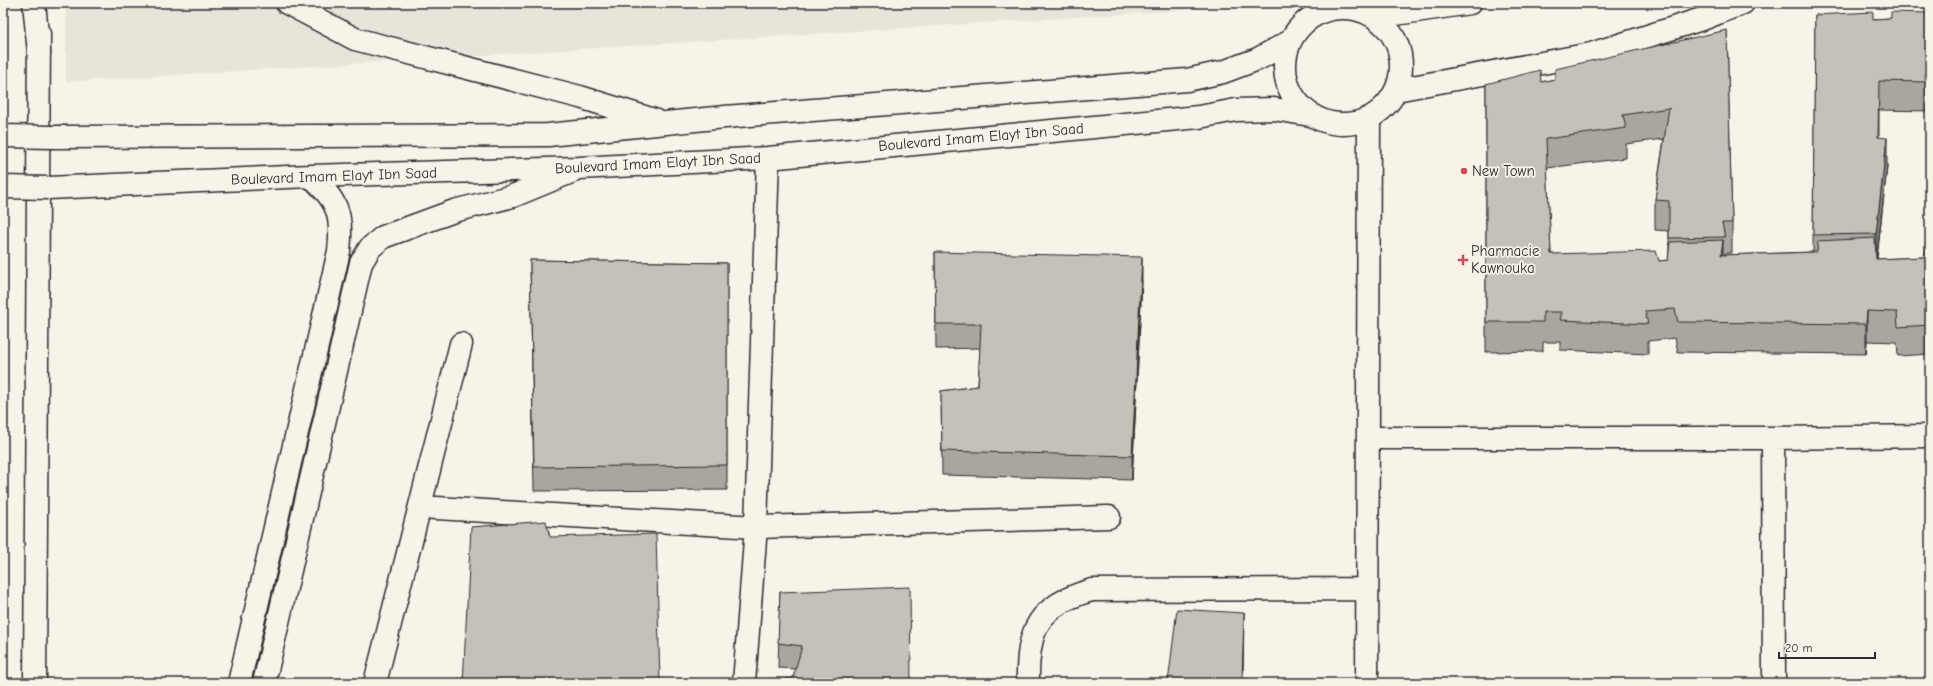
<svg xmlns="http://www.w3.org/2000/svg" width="1933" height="686" viewBox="0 0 1933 686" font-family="'Comic Neue',sans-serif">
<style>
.built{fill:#e8e4da}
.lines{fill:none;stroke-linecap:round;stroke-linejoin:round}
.minor-casing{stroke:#2b2b2b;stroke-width:25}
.highway-casing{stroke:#2b2b2b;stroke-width:25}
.minor{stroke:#f7f3e8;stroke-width:22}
.highway{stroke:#f7f3e8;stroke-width:22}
.minor-bridge-casing{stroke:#2b2b2b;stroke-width:25;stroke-linecap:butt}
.minor-bridge{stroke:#f7f3e8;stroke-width:22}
.wall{fill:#a9a69f;stroke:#2b2b2b;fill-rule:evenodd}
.shaded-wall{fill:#898782;stroke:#2b2b2b}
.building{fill:#c4c1b9;stroke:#2b2b2b}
.poi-dot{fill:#d1495b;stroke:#f7f3e8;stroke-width:1.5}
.labels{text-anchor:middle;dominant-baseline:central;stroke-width:3.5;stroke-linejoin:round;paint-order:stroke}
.street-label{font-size:15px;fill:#2b2b2b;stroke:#f7f3e8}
.poi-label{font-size:15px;fill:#2b2b2b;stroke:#f7f3e8;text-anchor:start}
</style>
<rect width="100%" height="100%" fill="#f7f3e8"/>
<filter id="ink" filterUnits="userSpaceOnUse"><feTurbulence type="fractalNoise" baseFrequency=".025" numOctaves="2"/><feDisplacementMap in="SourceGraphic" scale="8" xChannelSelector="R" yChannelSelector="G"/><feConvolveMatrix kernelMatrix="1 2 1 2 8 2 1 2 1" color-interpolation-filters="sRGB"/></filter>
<g filter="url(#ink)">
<path class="built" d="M66,3H1187V10L66,82Z"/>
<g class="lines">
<g class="minor-casing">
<path id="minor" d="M287,3L355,39L580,97L654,120
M1285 66a58 58 0 1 1 116 0a58 58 0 1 1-116 0Z
M1375,17L1470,3
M1396,90L1591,54L1705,18L1743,3
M52,137L548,135L725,117L1187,80L1223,72L1258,59L1289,42
M48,188L310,176L579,168L768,158L1199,117L1236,110L1274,109L1310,115
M1368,438H1773L1930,436
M1773,438L1774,683
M420,507L756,527L1109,517
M35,683L39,34
M239,683L339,251C343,215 338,200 310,176
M264,683L361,263L370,248L383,237L454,211L513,196L571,172
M375,683L461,344
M744,683L756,527L768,158
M1028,683C1027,629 1038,605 1092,590L1367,589
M1367,683L1369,119"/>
</g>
<g class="highway-casing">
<path id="highway" d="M34,3L39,53"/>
</g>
<use href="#minor" class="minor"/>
<use href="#highway" class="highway"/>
<g class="minor-bridge-casing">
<path id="minor-bridge" d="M3,136L52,137
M3,187L48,188"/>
</g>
<use href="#minor-bridge" class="minor-bridge"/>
</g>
<path class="wall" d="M1930,13V111L1879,110V137L1887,167L1877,259L1924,257L1930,249V354L1898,356L1897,342L1867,341L1866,354L1678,352L1675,338L1648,341V354L1560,350V342H1543V351L1486,352V84L1541,82L1555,79L1727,30L1732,223V253H1725V255L1813,252L1815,15L1873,19L1891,18ZM1664,139L1655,200V230L1669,231V250L1668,260L1659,261L1551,254L1547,168L1626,158V144Z
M935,252L1142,281L1132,480L942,475L941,391L978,386L980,348L936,349Z
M530,260L727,263V490L534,491Z
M780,592L911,683L793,678L796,669L778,668Z"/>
<path class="shaded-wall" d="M1887,138V167L1876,264V234Z
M1723,240V270L1721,255Z
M1142,257V281L1132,480V456Z
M1867,311V341L1866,354V324Z
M1244,613L1243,683H1242Z"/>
<path class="building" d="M1873,12V19L1891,18V12L1930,13V82L1879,81L1878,137L1887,138L1876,234L1813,235L1815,15Z
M1727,30L1732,223H1722L1725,237L1669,238V201L1655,200L1669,108L1623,115L1626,128L1546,139L1551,254L1656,251L1659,261L1668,260L1670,242L1723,240L1721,255L1817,252L1818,241L1875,238L1876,259L1924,257L1926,249H1930V325L1898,327L1897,312L1867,311L1866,324L1678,322L1675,309L1645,311L1648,324L1560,320L1562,312H1543V322H1486V84L1540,70L1541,82L1555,79V69Z
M935,252L1142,257L1132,456L942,451L941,391L978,386L981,324H936Z
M530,260L727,263V465L534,467Z
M546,521L550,537L656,534L660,683H463L471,527Z
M910,587L911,683H780V680L793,678L802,646L778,643L780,592Z
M1177,609L1244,613L1242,683H1168Z"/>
</g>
<g class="poi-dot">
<circle cx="1464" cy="171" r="4"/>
<path d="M1461 254h4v4h4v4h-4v4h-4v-4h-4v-4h4z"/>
</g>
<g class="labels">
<g class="street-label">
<text transform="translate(981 137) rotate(-5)">Boulevard Imam Elayt Ibn Saad</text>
<text transform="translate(658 163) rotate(-3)">Boulevard Imam Elayt Ibn Saad</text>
<text transform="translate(334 176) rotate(-2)">Boulevard Imam Elayt Ibn Saad</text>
</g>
<g class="poi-label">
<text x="1472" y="171">New Town</text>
<text x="1471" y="251">Pharmacie<tspan x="1471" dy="17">Kawnouka</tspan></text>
</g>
</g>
<rect width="1933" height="686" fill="none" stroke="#f7f3e8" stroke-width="16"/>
<rect x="8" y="8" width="1917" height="670" fill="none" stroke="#2b2b2b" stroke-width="1.5" filter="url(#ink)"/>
<path d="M1779 652v6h96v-6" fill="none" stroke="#2b2b2b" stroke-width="2"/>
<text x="1785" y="652" font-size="12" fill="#2b2b2b" stroke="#f7f3e8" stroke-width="3" paint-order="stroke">20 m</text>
</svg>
